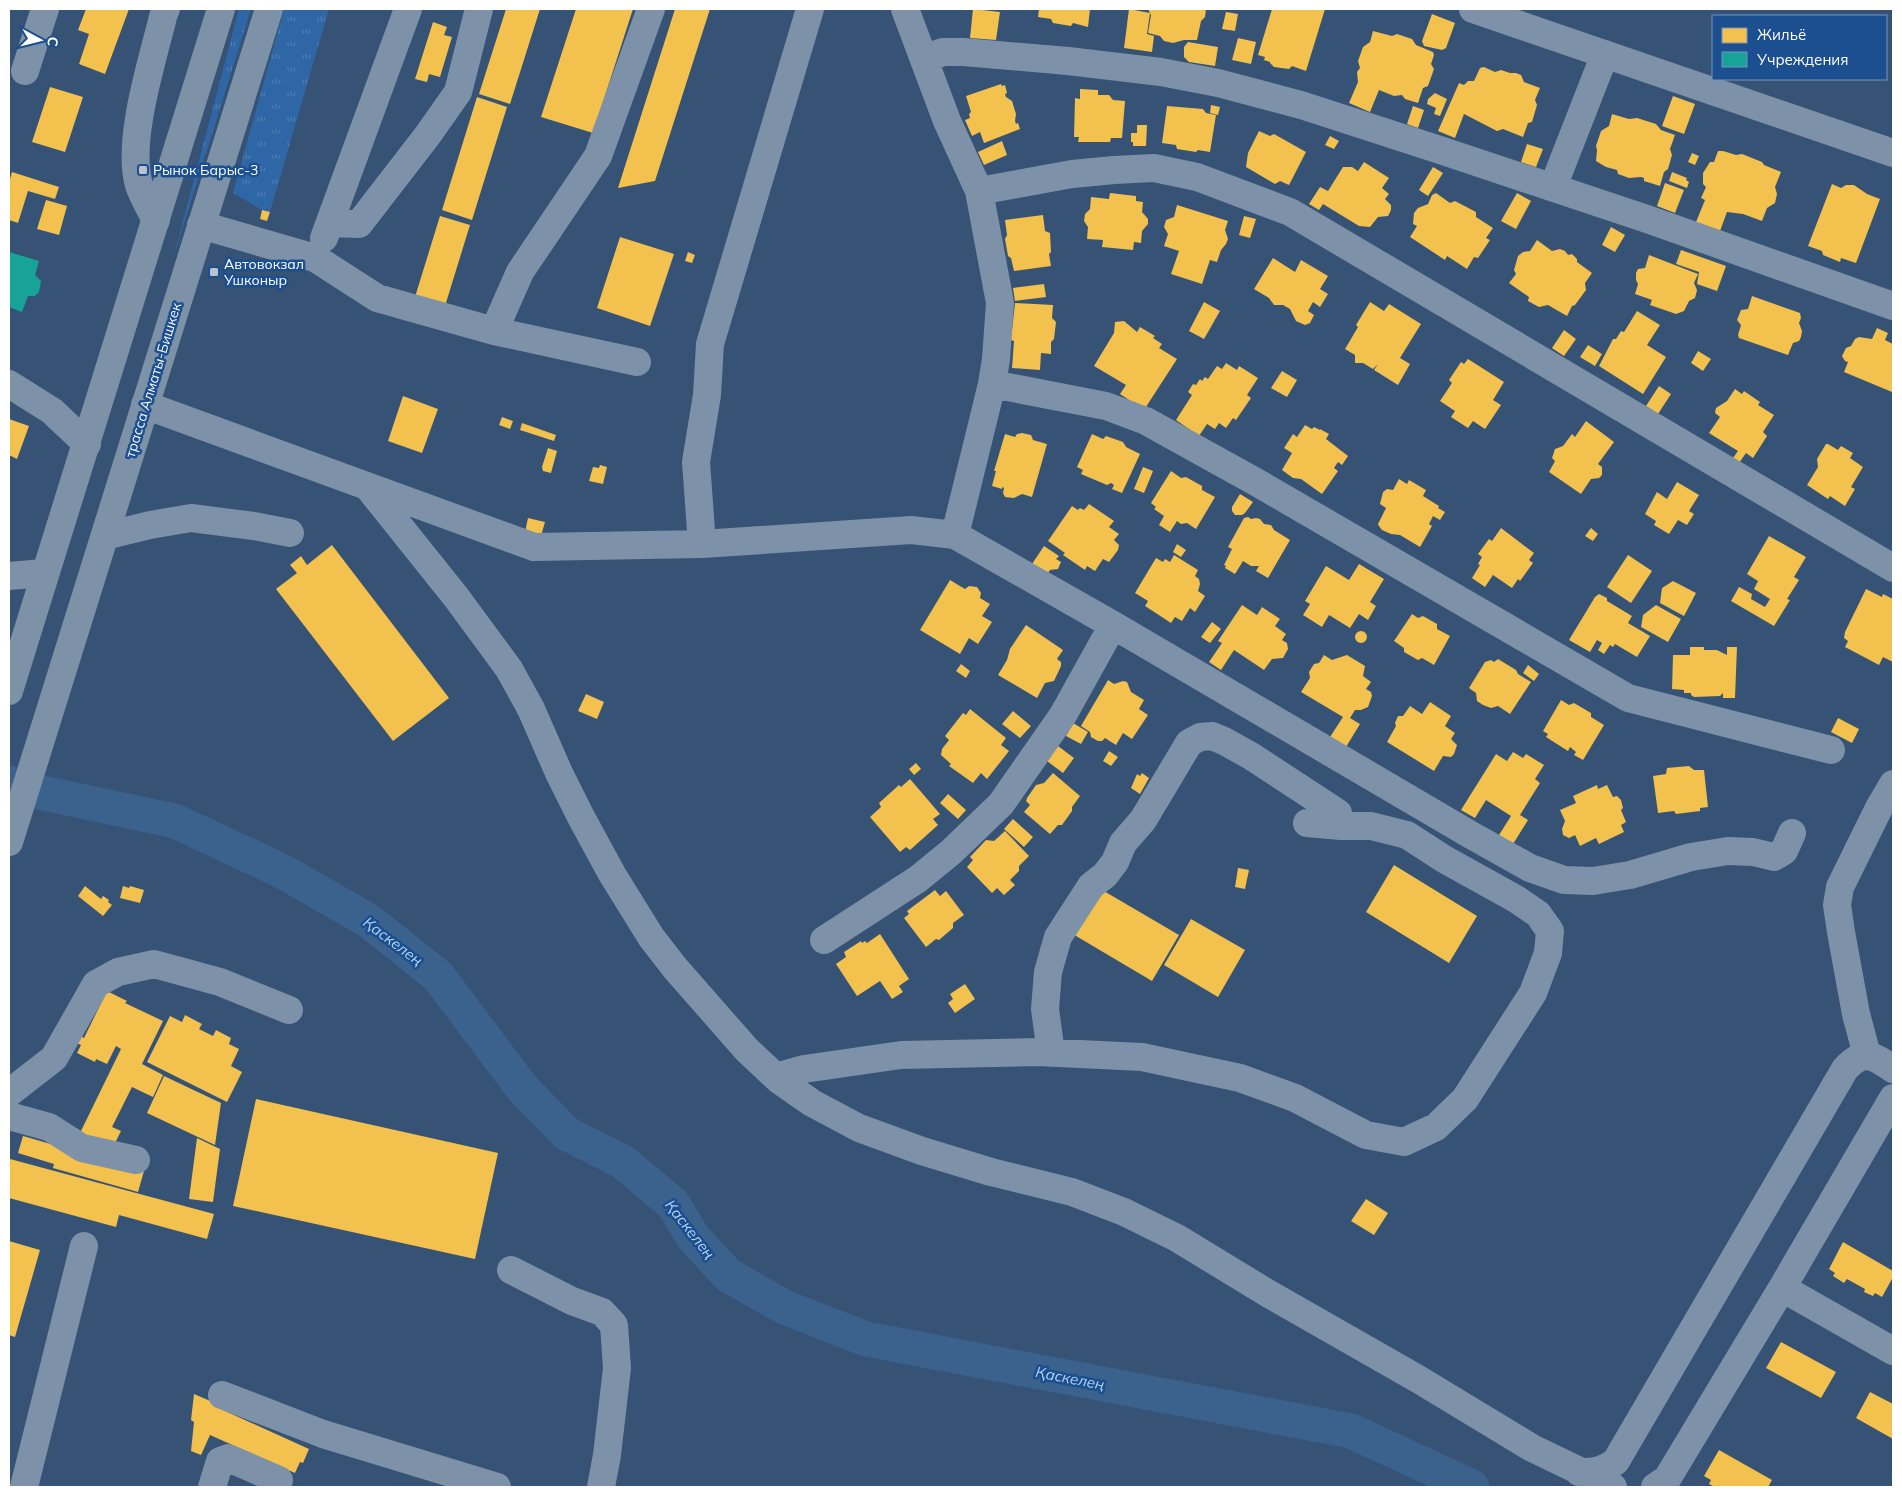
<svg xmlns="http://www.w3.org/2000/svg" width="1902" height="1496" viewBox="0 0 1902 1496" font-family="Mulish,sans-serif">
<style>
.grass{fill:url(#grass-tufts)}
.homes{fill:#f2c14e}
.public{fill:#17a398}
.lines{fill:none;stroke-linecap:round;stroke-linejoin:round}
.river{stroke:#3b618d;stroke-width:35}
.minor{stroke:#7d92a8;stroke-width:28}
.highway{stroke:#7e92a7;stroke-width:28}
.poi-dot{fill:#b9c2ce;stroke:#1b4f8f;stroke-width:2}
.labels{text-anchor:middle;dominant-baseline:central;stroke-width:5;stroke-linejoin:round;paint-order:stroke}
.poi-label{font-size:14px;fill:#fff;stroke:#1b4f8f;text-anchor:start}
.street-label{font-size:14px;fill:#fff;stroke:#1b4f8f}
.water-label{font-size:15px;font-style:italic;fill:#b5d3f5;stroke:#1b4f8f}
</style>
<defs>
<pattern id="grass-tufts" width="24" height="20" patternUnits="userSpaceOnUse" patternTransform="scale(1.25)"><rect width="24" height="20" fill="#2f66a5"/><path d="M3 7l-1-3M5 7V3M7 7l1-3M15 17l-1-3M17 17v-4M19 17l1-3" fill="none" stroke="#4e7db2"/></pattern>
</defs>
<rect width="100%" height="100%" fill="#365274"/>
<path class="grass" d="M239,9H251L173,259Z
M284,9H329L270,212L262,210L233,193Z"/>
<path class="homes" d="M86,9H129L105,74L79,64L89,34L78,30Z
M506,9H540L510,104L479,94Z
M576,9H633L593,133L541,117Z
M675,9H710L655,181L618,188Z
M973,9L1000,12L996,40L970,38Z
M1039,9H1090L1088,27L1073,23L1071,26L1053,23L1051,19L1038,17Z
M1129,9L1150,13L1147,34L1154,36L1152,52L1124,48Z
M1148,9H1206L1205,17L1201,21L1197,40H1184L1173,43L1164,41L1160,36L1148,33L1151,15Z
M1272,9H1325L1306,71L1292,66L1289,69L1274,67L1270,63V62L1264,60L1265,57L1258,55Z
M1226,12L1238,14L1235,31L1222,29Z
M1432,14L1455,23L1446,48L1442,50L1424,46L1422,41Z
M433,22L447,27L444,35L452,37L440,77L429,74L427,82L415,79Z
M1373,31L1392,36L1397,34L1412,39L1416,45L1433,52L1434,55L1431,64L1434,69L1428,86L1423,88L1418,103L1405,99L1402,95L1394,96L1379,90L1370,112L1349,103L1358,82L1357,72L1360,68L1358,61L1363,47L1370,42Z
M1238,38L1256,42L1251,64L1232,60Z
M1188,42L1218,47L1215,66L1189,62L1184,57V47Z
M1484,67L1495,72L1501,70L1510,73H1516L1521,75L1524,82L1540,88L1535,100L1537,105L1532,122L1528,123L1523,137L1503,129L1497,131L1464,114L1455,138L1438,131L1459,83L1464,85L1468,81H1474L1480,68Z
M1001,84L1002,86L1005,85L1007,93L1005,94L1006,97L1012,101L1016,114L1015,121L1016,124L1018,123L1020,129L984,143L980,132L972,136L965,120L970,118L969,114L971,112L966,96Z
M50,87L83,97L65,152L32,142Z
M1080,89L1098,90V95H1109L1113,100L1125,101L1122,138H1111L1110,142H1078L1079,137H1074L1075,98L1080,99Z
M1435,93L1447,99L1440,116L1434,114L1436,108L1427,104L1428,99Z
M1673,96L1695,104L1684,134L1662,126Z
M477,97L507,107L472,220L442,210Z
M1211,105L1220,107L1218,115L1210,113Z
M1167,106L1203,109L1206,113L1216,115L1210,152L1198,150L1196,152L1177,149L1176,145L1162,143Z
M1413,106L1424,110L1418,128L1407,124Z
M1612,114L1629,119L1637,118L1656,124L1661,130L1675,135L1670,149L1672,155L1668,169L1664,172L1660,186L1644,181V178L1641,177L1629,178L1618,174L1617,170L1606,167L1596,161L1597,150L1596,146L1601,131L1609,126Z
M1137,125H1147L1146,146H1133V142H1131V133H1137Z
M1259,131L1270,136L1274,134L1306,152L1289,185L1280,181L1275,184L1246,167L1248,153Z
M1330,136L1339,141L1334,149L1325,145Z
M1002,141L1007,155L984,165L978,152Z
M1527,144L1543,149L1536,167L1521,162Z
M1718,151H1723L1736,155L1742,154L1762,162L1764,165L1781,172L1775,187L1777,194L1775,203L1767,208L1762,221L1743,214L1727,212L1720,231L1696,222L1705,200L1701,198L1706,187L1703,184V173L1710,162H1714Z
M1692,153L1699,156L1695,165L1688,162Z
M1364,162L1389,178L1382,188L1389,194L1385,199L1391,205V210L1388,216L1378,217L1370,227L1359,226L1323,204L1319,210L1309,204L1320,187L1328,191L1343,167H1352L1358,171Z
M1433,167L1443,173L1428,196L1419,190Z
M12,172L59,187L55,199L28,191L18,223L9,220V183Z
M1672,172L1687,178L1686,180L1689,182L1687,188L1669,181Z
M1665,183L1684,190L1675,213L1657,206Z
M1832,184L1841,188L1846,185H1854L1867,194L1880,199L1856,263L1841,258L1840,262L1823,255L1822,251L1808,246Z
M1110,193L1136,196V201L1143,202L1142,212L1148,219V224L1142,231L1141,243L1134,242L1133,250L1102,247L1103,240L1087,239L1088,227L1084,221L1085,214L1090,209L1091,197L1109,199Z
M1436,193L1450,203L1455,201L1476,212V217L1493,228L1486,238L1490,240L1478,258L1474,257L1467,269L1447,256L1445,260L1410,237L1417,226L1413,224L1414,213L1418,208L1428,204L1432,195Z
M1517,193L1531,201L1516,229L1501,221Z
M46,200L67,206L59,235L37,229Z
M1177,205L1228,221L1225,230L1228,239L1226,244L1221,250L1217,262L1210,260L1202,284L1171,274L1179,251L1164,246L1168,234L1164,227L1166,220L1174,217Z
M262,210L270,212L267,221L260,219Z
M1043,215L1045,231L1050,233L1051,252L1049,254L1051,266L1014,271L1011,258L1008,256L1005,239L1007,235L1005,220Z
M440,216L470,225L445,306L415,297Z
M1244,216L1256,219L1250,238L1239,235Z
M1611,227L1625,235L1615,252L1602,245Z
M620,237L674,254L650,326L597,308Z
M1537,240L1552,251L1560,249L1565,251L1568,255L1572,254L1577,259V262L1592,273L1585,283L1586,290L1575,305L1572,306L1567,316L1548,305L1539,307L1528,301L1529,297L1509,283L1516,274L1514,270L1518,256L1523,252L1530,251Z
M1681,250L1726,266L1717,291L1697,284L1699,272L1676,264Z
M688,252L695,255L692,263L685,261Z
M1649,255L1698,274L1694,283L1697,290L1695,298L1689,301L1684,311L1676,314L1650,305L1652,300L1635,294L1638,284L1636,280V273L1638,269L1645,268Z
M1273,258L1295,272L1301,260L1328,276L1320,289L1328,294L1320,307L1313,302L1308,311L1314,315L1310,323L1305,325L1296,321L1290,309L1283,305H1274L1269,298L1254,289Z
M1044,284L1046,297L1015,301L1013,288Z
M1752,296L1800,313L1801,318L1799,323L1802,331L1801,337L1799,341L1793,343L1788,355L1739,338L1738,335L1741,325L1737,320L1741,310L1748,309Z
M1204,302L1220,311L1204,339L1189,331Z
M1370,302L1384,311L1389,304L1421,324L1400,358L1410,364L1398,385L1374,370L1378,364L1373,369L1363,363H1355V355L1345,349L1358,327L1356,325Z
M1015,303L1053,305L1052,318L1056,322L1054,339L1051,342V354L1041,353L1040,370L1012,368L1014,341L1011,340Z
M1637,311L1660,325L1647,345L1666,357L1643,394L1599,366L1613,339H1616L1621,331L1624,332Z
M1124,321L1137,332L1140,327L1155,336L1153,338L1162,344L1159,348L1177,359L1144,410L1120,394L1126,385L1094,366L1114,333L1115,322Z
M1877,328L1888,333L1885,340L1893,344V388L1892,392L1844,372L1848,362L1845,361L1842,356L1846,348L1851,346L1855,339L1859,337L1872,339Z
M1564,330L1576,339L1564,356L1552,348Z
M1588,345L1602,354L1595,366L1580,357Z
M1698,351L1711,359L1703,371L1691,363Z
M1468,359L1504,382L1493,400L1501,405L1485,429L1473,421L1468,428L1451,417L1455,411L1440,401L1452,383L1449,380L1461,362L1464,364Z
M1226,363L1237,370L1239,366L1258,378L1247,395L1251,398L1236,420L1233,418L1226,428L1219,423L1215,429L1207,424L1199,436L1176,420L1192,395L1188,392L1193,384L1196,385L1200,379L1202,381L1205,377L1208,379L1217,366L1222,369Z
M1282,371L1297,380L1287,397L1271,388Z
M1659,386L1671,394L1658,414L1646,406Z
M1735,389L1742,394L1744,391L1760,402L1758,405L1774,415L1763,432L1767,436L1753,458L1746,453L1739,463L1733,458L1738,451L1709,433L1720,417L1715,413L1716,408L1727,401Z
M403,396L438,409L422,453L388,441Z
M502,417L513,421L510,429L499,425Z
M9,419L29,426L17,459L9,455Z
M1586,421L1614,442L1598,464L1602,467V475L1599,478L1591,479L1581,494L1549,472L1555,461L1552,458L1555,449L1563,446L1572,434L1575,437Z
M522,423L556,435L554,441L520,430Z
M1305,425L1312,429L1314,427L1320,430V429L1329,434L1326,439L1348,456L1342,465L1338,462L1334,468L1338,471L1322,494L1301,479L1293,478L1282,470L1292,453L1284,448L1293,434L1297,437Z
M1022,433L1031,435L1033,440L1047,444L1032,497L1022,494L1014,498L1005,497L1003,493L1004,488L1002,487V489L992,486L996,471H994L1005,434L1015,437L1017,434Z
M1092,434L1103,439L1106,436L1123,442L1126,447L1140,454L1122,493L1112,489L1114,485L1111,483L1107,485L1081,474L1083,470L1077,467Z
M1826,444H1828L1838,450L1841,446L1853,453L1850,458L1863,467L1851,487L1855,489L1845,506L1830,496L1828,499L1807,485L1818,467L1817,459Z
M548,448L557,451L551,473L543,471L542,467Z
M600,465L607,467L603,484L589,481L593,467L599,468Z
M1143,467L1153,471L1144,493L1134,489Z
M1171,471L1181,478L1186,477L1202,486V490L1215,497L1196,529L1187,523L1181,524L1177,521L1170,532L1159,525L1164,516L1154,509L1156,507L1151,503Z
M1399,479L1407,484L1409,480L1426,490L1423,496L1439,506L1438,508L1445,512L1440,520L1433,516L1429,524L1432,526L1420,547L1400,535L1391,534L1382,530L1379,526L1378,524L1386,508L1380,504L1383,492L1387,489L1393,490Z
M1677,482L1699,495L1689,511L1694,514L1687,525L1678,520L1669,534L1654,525L1656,521L1645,514L1657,492L1667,499Z
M1240,494L1253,502L1245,513L1242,515H1235L1232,511V507Z
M1089,504L1114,521L1109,527L1119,534L1114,540L1119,545L1118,550L1109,562L1103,559L1095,571L1087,566L1085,570L1063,555L1065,553L1048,541L1072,506L1078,510L1080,508L1084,510Z
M1248,517L1251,519L1256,518L1260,519L1264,524L1271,525L1274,530L1290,540L1268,578L1256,571L1259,566H1251L1243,561L1235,574L1225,568L1226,566L1224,565L1232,549L1228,547L1244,518Z
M528,518L545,522L541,536L525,532Z
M1501,528L1534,553L1529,560L1533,563L1520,581L1518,579L1512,588L1493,575L1485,587L1472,578L1480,565L1478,564L1482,557L1478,554L1489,539L1492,541Z
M1591,528L1598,534L1593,541L1585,536Z
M1769,536L1806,557L1794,577L1799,580L1787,599L1790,600L1774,626L1731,601L1739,587L1752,594L1751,599L1765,607L1770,599L1754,589L1758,581L1747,574Z
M1177,544L1186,550L1181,557L1173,552Z
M332,545L449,698L393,741L276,589L297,573L290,565L301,556L307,565Z
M1044,546L1059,556L1056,559L1061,562L1058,569L1050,570L1047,574L1032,564Z
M1174,555L1198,570L1195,576L1199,579L1200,584L1198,591L1205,596L1195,612L1190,608L1182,621L1175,617L1171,623L1145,606L1148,601L1135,593L1156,558L1163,562L1165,559L1170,562Z
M1628,555L1652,571L1631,603L1607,587Z
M1359,564L1384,579L1370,602L1376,606L1368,620L1359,614L1350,628L1329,615L1322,627L1303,615L1310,604L1305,601L1326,566L1349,580Z
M950,580L965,589L969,586L977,587L981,593L980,598L990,604L982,616L992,622L978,644L969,638L960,654L920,630Z
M1673,581L1696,593L1684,616L1660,603L1662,588Z
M1866,589L1882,597L1883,594L1893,599V662L1883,657L1879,665L1845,647L1848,641L1844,638L1845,632Z
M1599,594L1607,598V601L1632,616L1628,623L1650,636L1637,657L1615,644L1613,647L1610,645L1604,654L1598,650L1602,643L1597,640L1590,652L1569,640L1595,597Z
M1242,605L1257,615L1262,607L1280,619L1275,626L1286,634L1282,640L1287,643L1288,649L1283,658L1272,659L1264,670L1234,650L1221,670L1209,662L1222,643L1218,641Z
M1656,605L1681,619L1668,642L1641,627L1643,615Z
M1412,614L1418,618L1423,616L1437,624V629L1450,636L1434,665L1422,658L1418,660L1404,652V648L1394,641Z
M1212,622L1221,629L1210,643L1201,637Z
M1026,625L1063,650L1057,659L1061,662V666L1054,681L1045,683L1037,698L998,675L1007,660L1010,649Z
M1355 637a6 6 0 1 1 12 0a6 6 0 1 1-12 0Z
M1690,647H1704V650H1717L1727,655V647H1737L1735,698H1723V693L1720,696L1694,697L1691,695V693H1684V690L1672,689L1673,655H1690Z
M1324,655L1332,660L1347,655L1365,666L1363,676L1371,682L1366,689L1371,692L1372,696L1368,707L1361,710H1355L1350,718L1360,724L1346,747L1330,737L1343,717L1301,692L1310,678L1309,672L1314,664L1319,663Z
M1498,659L1516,670L1518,674L1531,682L1510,714L1498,706L1491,708L1483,705L1477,701L1476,693L1469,688L1485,662L1491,660L1494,662Z
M961,664L970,671L966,678L956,671Z
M1528,665L1539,674L1534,681L1523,673Z
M1108,680L1114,684L1123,681L1127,682L1131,692L1144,700L1139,709L1148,715L1132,739L1123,733L1116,745L1105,738L1102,741H1098L1091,737L1090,732L1081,726Z
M586,694L604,702L597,719L578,711Z
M1561,700L1569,705L1574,703L1591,713V717L1604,725L1583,760L1574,755L1576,752L1570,747L1568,751L1546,737L1548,734L1543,731Z
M1430,702L1451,716L1445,726L1455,733L1451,739L1457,745L1454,754L1451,757L1443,756L1434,771L1387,742L1396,726L1395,723L1398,716H1403L1410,706L1422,714Z
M970,709L1006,738L1001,745L1009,751L987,779L981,773L973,783L949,766L951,764L941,755L942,749L949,740L945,736L963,713L966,715Z
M1013,711L1031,726L1020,738L1002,724Z
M1838,718L1859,729L1852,743L1831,732Z
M1073,723L1088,732L1081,744L1066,736Z
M1058,746L1074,758L1063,773L1047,761Z
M1109,751L1118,757L1111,766L1103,761Z
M1513,752L1523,758L1526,754L1544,765L1535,779L1540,783L1520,815L1528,820L1513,844L1499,835L1511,816L1486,800L1475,818L1461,810L1496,754L1507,761Z
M916,763L921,769L914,775L909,769Z
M1689,766L1694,770H1704L1708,807L1700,808V811L1676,814L1674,811L1658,813L1653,776L1666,774L1667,768Z
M1053,773L1080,796L1072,807V811L1062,825H1058L1050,834L1024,812L1030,805L1026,801L1027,798L1036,785L1044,783Z
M1142,773L1149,778L1140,794L1131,788L1137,774L1140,776Z
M910,779L940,814L933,819L938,825L910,850L906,847L900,852L870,817L881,807L879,803L899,785L901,787Z
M1597,785L1598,789L1607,785L1613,797L1617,796L1621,800L1623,808L1621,810L1626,822L1621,825L1624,832L1599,844L1596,838L1580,846L1575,835L1569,838L1563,835L1562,829L1565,821L1560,810L1576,803L1573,796Z
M948,794L966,810L958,819L940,803Z
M1013,819L1033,837L1024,847L1004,829Z
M1005,831L1029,856L1019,866V871L1010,880L1015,885L1004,895L997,888L992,893L967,867L973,860L970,857L986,840L994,841Z
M1394,865L1477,916L1449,963L1366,912Z
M1238,868L1249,870L1245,889L1235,887Z
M85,886L101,899L103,896L109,900L108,902L112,905L103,916L78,896Z
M123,886L129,888L130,886L144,890L140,903L120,898Z
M1097,887L1179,935L1152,981L1071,933Z
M935,890L940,896L946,891L964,915L953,923V928L939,940L936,939L926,947L904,918L909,914L907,911Z
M1191,919L1245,950L1218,997L1164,965Z
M880,934L909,979L899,986L903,992L892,999L880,981L857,996L836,964L846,957L844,952L861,941L862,943L865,941L867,943Z
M965,984L975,999L955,1013L948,1003L953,999L950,994Z
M107,991L127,1001L125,1003L163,1021L142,1064L163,1075L153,1097L132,1087L112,1127L121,1131L111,1151L79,1135L121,1049L116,1046L107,1064L96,1059L95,1062L77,1053L81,1045L72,1041L76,1034L84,1038Z
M185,1015L202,1024L199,1029L213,1036L216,1030L231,1038L229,1044L239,1049L231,1066L242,1072L227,1102L147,1062L170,1016L182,1022Z
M164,1076L221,1103L215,1145L147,1113Z
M256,1099L498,1153L475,1259L233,1206Z
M23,1136L144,1171L138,1192L53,1168L54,1164L18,1153Z
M197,1138L220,1149L213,1202L189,1199Z
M10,1159L214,1214L207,1239L119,1215L116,1227L9,1198Z
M1366,1199L1388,1213L1374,1235L1351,1221Z
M9,1241L40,1250L15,1337L9,1335Z
M1843,1242L1893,1271V1277L1882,1297L1875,1293L1873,1296L1864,1292L1865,1289L1847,1279L1844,1283L1833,1276L1835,1273L1829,1269Z
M1781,1342L1836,1372L1821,1398L1766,1368Z
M1870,1392L1893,1404V1439L1856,1418Z
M194,1394L215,1403L214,1406L309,1449L303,1463L300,1462L295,1473L210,1435L201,1455L191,1451L194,1422L191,1420Z
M1719,1450L1772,1480L1768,1487H1715L1709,1484L1711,1480L1704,1476Z"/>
<path class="public" d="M9,252L39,261L35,275L41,281L39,292L35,296H28L22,312L9,307Z"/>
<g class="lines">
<path class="river" d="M9,783L43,793L175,821L282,871L369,921L438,976L523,1089L566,1133L623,1162L673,1204L693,1237L728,1275L784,1307L866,1339L1351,1431L1472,1487"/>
<path class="minor" d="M905,9L947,121L979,191L1000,303L996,359L992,384L955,535
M1473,9L1893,153
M924,59L943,52H963L1068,61L1161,72L1218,83L1301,105L1440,150L1647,219L1893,306
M25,71L45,9
M1553,187L1605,54
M979,191L1072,174L1114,170L1154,168L1197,177L1290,212L1893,568
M156,220C150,209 143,197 139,185C126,140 153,59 164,13L166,9
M331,223L359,224L427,136L458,92L479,9
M201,225L315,258L377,298L494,331L637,362
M324,238L408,9
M494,331L520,272L598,156L651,9
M9,384L52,411L87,444
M992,384L1106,406L1146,421L1256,482L1628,698L1831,750
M145,405L534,547L702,544L911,530L955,535L1113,625L1471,835L1530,868L1564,880L1593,881L1630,875L1691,857L1728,851L1753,852L1774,857L1784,851L1792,833
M368,487L456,597L509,669L531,709L559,773L581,817L612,874L651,937L675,968L747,1050L779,1080L812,1103L859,1128L922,1151L991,1172L1072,1192L1124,1212L1177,1238L1269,1294L1418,1379L1532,1448L1613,1487
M105,536L150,525L191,518L254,526L290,533
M702,544L696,462L707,395L710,344L810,9
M9,576L44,573
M824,940L918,879L951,852L1001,804L1063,715L1113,625
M1051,1053L1045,1009L1048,972L1058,937L1091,886L1105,875L1115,862L1123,843L1143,820L1189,743L1200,737L1212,736L1224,741L1251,756L1338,813L1341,826
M1867,1055L1856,1014L1841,932L1837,905L1840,887L1880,806L1893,784
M776,1077L804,1069L901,1055L1038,1052L1142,1057L1240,1078L1295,1098L1366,1135L1404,1142L1436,1127L1465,1099L1533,993L1548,953L1550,931L1538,914L1516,899L1444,859L1407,835L1371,826H1341L1307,823
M9,1093L54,1058L96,984L118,972L154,964L220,982L289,1010
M9,1116L49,1127L82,1148L136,1160
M511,1270L572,1301L602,1312L614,1325L617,1368L607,1455L601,1487
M1782,1288L1893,1351
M222,1395L323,1434L497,1487
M1579,1472C1594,1472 1604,1471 1616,1461L1845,1069C1863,1049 1873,1055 1893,1069
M24,1487L84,1246
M212,1487L220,1461L228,1458L279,1480
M1655,1487L1667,1479L1782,1288L1893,1098"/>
<path class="highway" d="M9,691L221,9
M9,842L269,9"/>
</g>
<g class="poi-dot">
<rect x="138" y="165" width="10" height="10" rx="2.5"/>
<rect x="209" y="267" width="10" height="10" rx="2.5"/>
</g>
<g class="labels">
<g class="poi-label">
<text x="153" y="170">Рынок Барыс-3</text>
<text x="224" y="264">Автовокзал<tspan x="224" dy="16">Ушконыр</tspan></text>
</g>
<g class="street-label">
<text transform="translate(153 380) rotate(-73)">трасса Алматы-Бишкек</text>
</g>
<g class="water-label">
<text transform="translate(393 941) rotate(37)">Қаскелең</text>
<text transform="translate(690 1229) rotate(52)">Қаскелең</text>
<text transform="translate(1070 1378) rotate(11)">Қаскелең</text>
</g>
</g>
<rect width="1902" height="1496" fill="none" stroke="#ffffff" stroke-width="20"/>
<rect x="1712" y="15" width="175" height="65" fill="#1b4f8f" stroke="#7695bc"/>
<rect x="1722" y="28" width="25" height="15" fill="#f2c14e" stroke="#7695bc"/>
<text x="1757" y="40" font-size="15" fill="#ffffff">Жильё</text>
<rect x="1722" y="52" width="25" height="15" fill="#17a398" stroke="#7695bc"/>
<text x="1757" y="65" font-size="15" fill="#ffffff">Учреждения</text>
<g transform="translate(40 40) rotate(97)" stroke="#1b4f8f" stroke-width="4" paint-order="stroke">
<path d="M0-4L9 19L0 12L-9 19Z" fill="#ffffff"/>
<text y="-8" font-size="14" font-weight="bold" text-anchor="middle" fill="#ffffff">С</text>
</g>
</svg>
